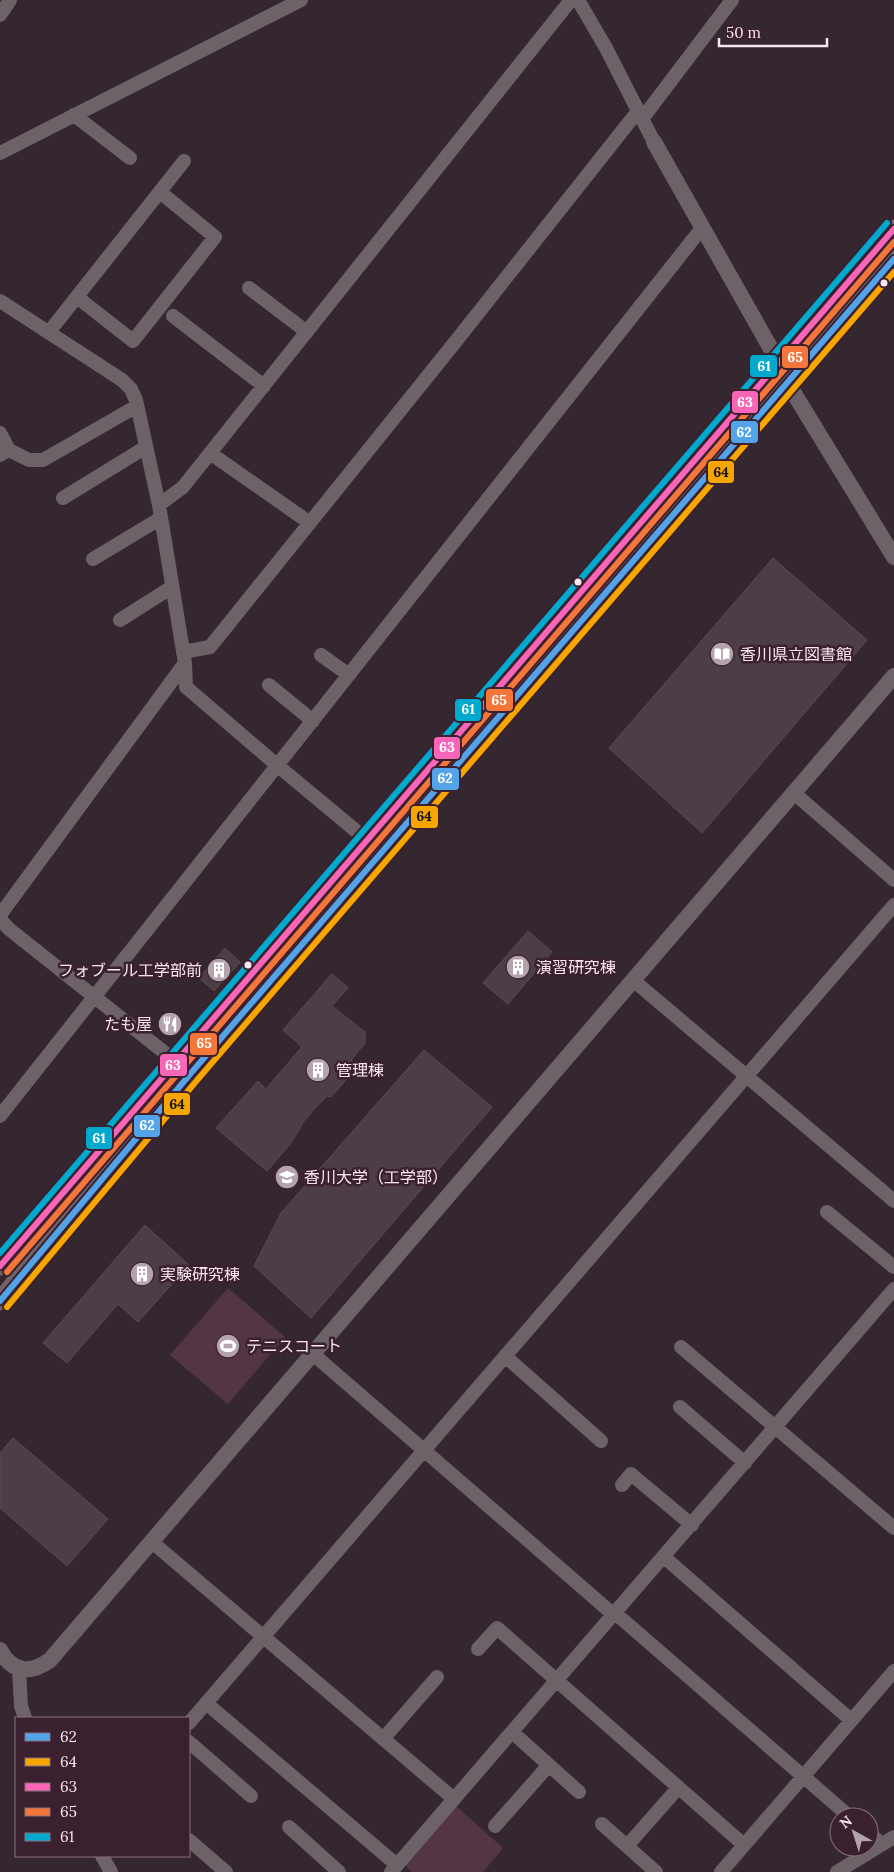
<svg xmlns="http://www.w3.org/2000/svg" width="894" height="1872" viewBox="0 0 894 1872" font-family="Lora,'Noto Sans JP',serif">
<style>
.green{fill:#543546}
.building{fill:#4d3d47;stroke:#584c52}
.lines{fill:none;stroke-linecap:round;stroke-linejoin:round}
.minor{stroke:#6c6267;stroke-width:14}
.tertiary{stroke:#6c6267;stroke-width:16}
.secondary{stroke:#70636a;stroke-width:19}
.bus-1-casing{stroke:#3b2130;stroke-width:10}
.bus-2-casing{stroke:#3b2130;stroke-width:10}
.bus-3-casing{stroke:#3b2130;stroke-width:10}
.bus-4-casing{stroke:#3b2130;stroke-width:10}
.bus-5-casing{stroke:#3b2130;stroke-width:10}
.bus-1{stroke:#53a3e8;stroke-width:6}
.bus-2{stroke:#f7a600;stroke-width:6}
.bus-3{stroke:#fa66b7;stroke-width:6}
.bus-4{stroke:#f5763a;stroke-width:6}
.bus-5{stroke:#00a9ce;stroke-width:6}
.bus-dot{fill:#f8e6ef;stroke:#3b2130;stroke-width:2}
.labels{text-anchor:middle;dominant-baseline:central;stroke-width:5;stroke-linejoin:round;paint-order:stroke}
.poi-label{font-size:16px;fill:#f8e6ef;stroke:#3b2130;text-anchor:start}
.line-badge{stroke:#3b2130;stroke-width:2}
.badge-label{font-size:14px;text-anchor:middle;font-weight:bold;fill:#fff}
.pale-badge-label{font-size:14px;text-anchor:middle;font-weight:bold;fill:#111}
</style>
<rect width="100%" height="100%" fill="#35272f"/>
<path class="green" d="M228,1288L285,1337L228,1404L170,1355Z
M456,1806L503,1848L483,1872H412L405,1865Z"/>
<path class="building" d="M773,558L867,640L702,833L609,748Z
M528,931L552,952L508,1004L483,983Z
M225,948L240,962L214,991L199,978Z
M332,974L348,988L332,1006L365,1032V1043L351,1060L358,1066L331,1097L327,1096L316,1107L304,1121L291,1143L267,1171L216,1128L258,1081L266,1089L302,1047L283,1030Z
M424,1050L492,1107L311,1318L254,1266L281,1213Z
M145,1225L189,1265L138,1322L118,1304L67,1363L43,1343Z
M13,1438L108,1519L67,1566L0,1508V1453Z"/>
<g class="lines">
<path class="minor" d="M578,0L606,48L654,142
M0,15L10,0
M74,115L130,158
M642,119L732,0
M0,153L301,0
M249,288L307,332
M77,297L133,341L215,237L160,192
M0,301L122,380L131,389L136,400L159,505L185,663L186,687L278,766L373,845
M173,316L264,386
M49,332L184,161
M0,433L9,450L0,455
M9,450L29,460H43L137,406
M210,453L310,523
M63,498L146,447
M159,505L183,487L571,0
M93,559L161,518
M120,620L172,587
M183,652L210,647L456,341L638,111
M321,655L349,675
M269,685L313,721
M794,793L894,880
M0,915L185,663
M0,919L9,929L184,1068
M633,980L894,1201
M0,1116L702,228
M827,1212L894,1267
M681,1347L894,1528
M313,1354L614,1615
M505,1356L601,1441
M680,1407L745,1463
M622,1485L631,1474L692,1525
M152,1542L454,1799
M664,1557L851,1720
M615,1613L850,1817
M478,1649L497,1628L744,1845
M19,1669L21,1706L25,1718
M206,1703L397,1865
M189,1723L894,905
M512,1732L579,1792
M383,1739L437,1677
M189,1742L251,1796
M602,1824L656,1872
M495,1826L549,1765
M289,1827L339,1872
M869,1833L882,1844
M189,1840L226,1872
M627,1846L678,1788
M102,1856L111,1872
M391,1872L894,1289
M721,1872L894,1671
M837,1872L894,1837"/>
<path class="tertiary" d="M654,142L779,363L787,382L894,557
M0,1650C12,1673 31,1674 50,1660L894,676"/>
<path class="secondary" d="M0,1266L894,229
M0,1301L191,1073L894,259"/>
<g class="bus-1-casing">
<path id="bus-1" d="M0,1301L191,1073L894,259"/>
</g>
<g class="bus-2-casing">
<path id="bus-2" d="M7,1307L198,1079L894,272"/>
</g>
<g class="bus-3-casing">
<path id="bus-3" d="M0,1266L894,229"/>
</g>
<g class="bus-4-casing">
<path id="bus-4" d="M7,1272L894,242"/>
</g>
<g class="bus-5-casing">
<path id="bus-5" d="M0,1253L887,223"/>
</g>
<use href="#bus-1" class="bus-1"/>
<use href="#bus-2" class="bus-2"/>
<use href="#bus-3" class="bus-3"/>
<use href="#bus-4" class="bus-4"/>
<use href="#bus-5" class="bus-5"/>
</g>
<defs>
<g id="library-disc" transform="scale(1.25)"><circle r="9.5" fill="#b4a3ac" stroke="#3b2130"/><path d="M-6-4Q-3-5.5-.7-3.5V5Q-3 3-6 4ZM6-4Q3-5.5 .7-3.5V5Q3 3 6 4Z" fill="#fff"/></g>
<g id="building-disc" transform="scale(1.25)"><circle r="9.5" fill="#b4a3ac" stroke="#3b2130"/><path d="M-4-6H4V6H1V3H-1V6H-4ZM-2.5-4.3h1.7v1.8h-1.7ZM.8-4.3h1.7v1.8H.8ZM-2.5-1h1.7V.8h-1.7ZM.8-1h1.7V.8H.8Z" fill="#fff"/></g>
<g id="restaurant-disc" transform="scale(1.25)"><circle r="9.5" fill="#b4a3ac" stroke="#3b2130"/><path d="M-5-6h1v4h1v-4h1v4h1v-4h1v5L-1.5 .5V6h-2V.5L-5-1ZM5-6V6H3V1.5H1.5Q1.5-4 5-6Z" fill="#fff"/></g>
<g id="university-disc" transform="scale(1.25)"><circle r="9.5" fill="#b4a3ac" stroke="#3b2130"/><path d="M0-5L7-2L0 1L-7-2ZM-4 1L0 2.5L4 1V4Q0 6-4 4Z" fill="#fff"/></g>
<g id="stadium-disc" transform="scale(1.25)"><circle r="9.5" fill="#b4a3ac" stroke="#3b2130"/><path d="M0-5a6.5 5 0 1 0 0 10a6.5 5 0 1 0 0-10ZM-3.5-1.8h7v3.6h-7Z" fill="#fff"/></g>
</defs>
<g fill-rule="evenodd">
<use href="#library-disc" x="722" y="654"/>
<use href="#building-disc" x="518" y="967"/>
<use href="#building-disc" x="219" y="970"/>
<use href="#restaurant-disc" x="170" y="1024"/>
<use href="#building-disc" x="318" y="1070"/>
<use href="#university-disc" x="287" y="1177"/>
<use href="#building-disc" x="142" y="1274"/>
<use href="#stadium-disc" x="228" y="1346"/>
</g>
<g class="bus-dot">
<circle cx="884" cy="283" r="4.5"/>
<circle cx="578" cy="582" r="4.5"/>
<circle cx="248" cy="965" r="4.5"/>
</g>
<g class="labels">
<g class="poi-label">
<text x="740" y="654">香川県立図書館</text>
<text x="536" y="967">演習研究棟</text>
<text x="202" y="970" text-anchor="end">フォブール工学部前</text>
<text x="152" y="1024" text-anchor="end">たも屋</text>
<text x="336" y="1070">管理棟</text>
<text x="304" y="1177">香川大学（工学部）</text>
<text x="160" y="1274">実験研究棟</text>
<text x="246" y="1346">テニスコート</text>
</g>
</g>
<g class="line-badge">
<rect x="781" y="345" width="28" height="24" rx="5" fill="#f5763a"/>
<rect x="749" y="354" width="29" height="24" rx="5" fill="#00a9ce"/>
<rect x="731" y="390" width="28" height="24" rx="5" fill="#fa66b7"/>
<rect x="730" y="420" width="29" height="24" rx="5" fill="#53a3e8"/>
<rect x="707" y="460" width="28" height="24" rx="5" fill="#f7a600"/>
<rect x="485" y="688" width="29" height="24" rx="5" fill="#f5763a"/>
<rect x="454" y="698" width="28" height="24" rx="5" fill="#00a9ce"/>
<rect x="433" y="736" width="28" height="24" rx="5" fill="#fa66b7"/>
<rect x="431" y="767" width="29" height="24" rx="5" fill="#53a3e8"/>
<rect x="410" y="805" width="29" height="24" rx="5" fill="#f7a600"/>
<rect x="189" y="1032" width="29" height="24" rx="5" fill="#f5763a"/>
<rect x="159" y="1053" width="29" height="24" rx="5" fill="#fa66b7"/>
<rect x="163" y="1092" width="28" height="24" rx="5" fill="#f7a600"/>
<rect x="133" y="1114" width="28" height="24" rx="5" fill="#53a3e8"/>
<rect x="85" y="1126" width="28" height="24" rx="5" fill="#00a9ce"/>
</g>
<g class="badge-label">
<text x="795" y="362">65</text>
<text x="764" y="371">61</text>
<text x="745" y="407">63</text>
<text x="744" y="437">62</text>
<text x="499" y="705">65</text>
<text x="468" y="714">61</text>
<text x="447" y="752">63</text>
<text x="445" y="783">62</text>
<text x="204" y="1048">65</text>
<text x="173" y="1070">63</text>
<text x="147" y="1130">62</text>
<text x="99" y="1143">61</text>
</g>
<g class="pale-badge-label">
<text x="721" y="477">64</text>
<text x="424" y="821">64</text>
<text x="177" y="1109">64</text>
</g>
<rect x="15" y="1717" width="175" height="140" fill="#3b2130" stroke="#87707c"/>
<rect x="25" y="1733" width="25" height="8" fill="#53a3e8" stroke="#87707c"/>
<text x="60" y="1742" font-size="15" fill="#f8e6ef">62</text>
<rect x="25" y="1758" width="25" height="8" fill="#f7a600" stroke="#87707c"/>
<text x="60" y="1767" font-size="15" fill="#f8e6ef">64</text>
<rect x="25" y="1783" width="25" height="8" fill="#fa66b7" stroke="#87707c"/>
<text x="60" y="1792" font-size="15" fill="#f8e6ef">63</text>
<rect x="25" y="1808" width="25" height="8" fill="#f5763a" stroke="#87707c"/>
<text x="60" y="1817" font-size="15" fill="#f8e6ef">65</text>
<rect x="25" y="1833" width="25" height="8" fill="#00a9ce" stroke="#87707c"/>
<text x="60" y="1842" font-size="15" fill="#f8e6ef">61</text>
<g transform="translate(854 1832) rotate(321)"><circle r="24" fill="#3b2130" stroke="#87707c"/>
<path d="M0-4L9 19L0 12L-9 19Z" fill="#b4a3ac"/>
<text y="-8" font-size="14" font-weight="bold" text-anchor="middle" fill="#f8e6ef">N</text>
</g>
<path d="M719 38v8h108v-8" fill="none" stroke="#f8e6ef" stroke-width="2.5"/>
<text x="726" y="38" font-size="15" fill="#f8e6ef" stroke="#3b2130" stroke-width="4" paint-order="stroke">50 m</text>
</svg>
